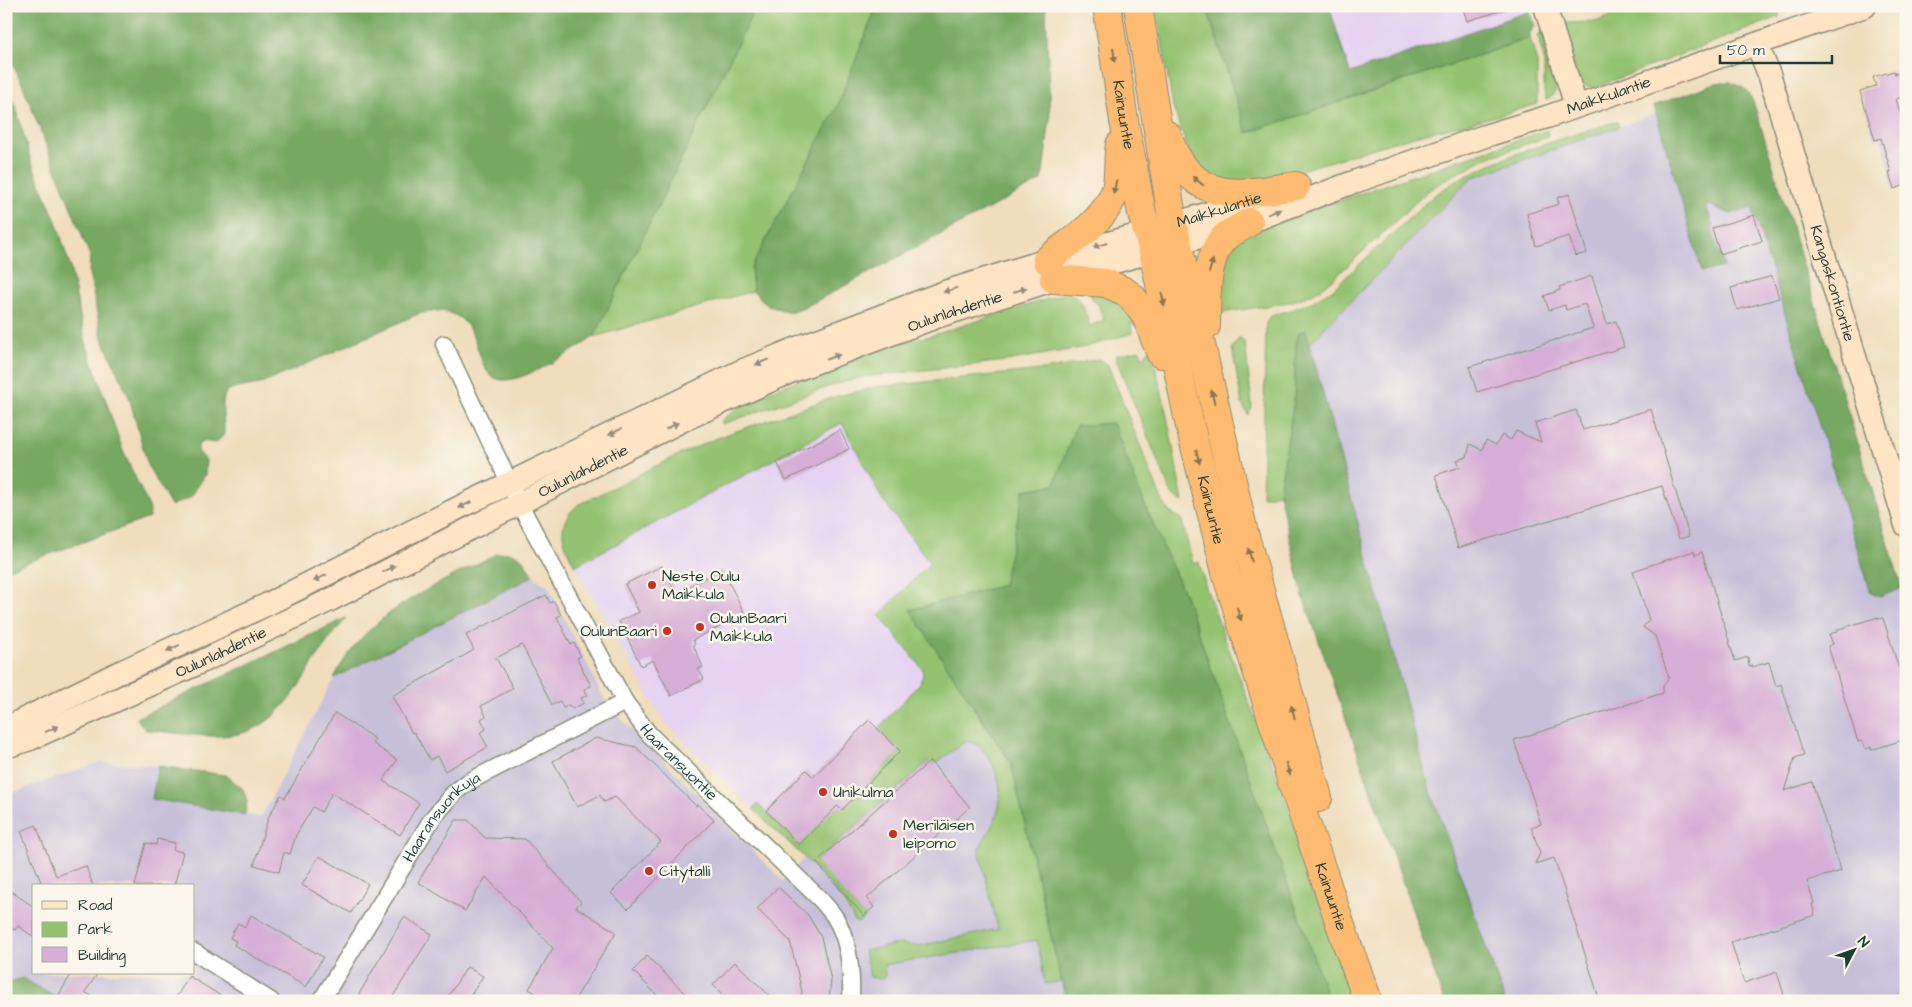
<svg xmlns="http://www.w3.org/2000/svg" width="1912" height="1007" viewBox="0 0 1912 1007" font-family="'Architects Daughter',sans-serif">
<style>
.built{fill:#e5d3f1}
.industrial{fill:#c7c0d9;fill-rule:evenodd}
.green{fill:#94c270;stroke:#5a8052}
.forest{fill:#77a862;stroke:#4b724b}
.building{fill:#d6afd6}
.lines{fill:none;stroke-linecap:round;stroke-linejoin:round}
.street-casing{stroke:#878d78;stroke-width:19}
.secondary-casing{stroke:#878d78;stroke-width:25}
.highway-casing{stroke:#878d78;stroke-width:30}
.street{stroke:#fff;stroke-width:16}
.secondary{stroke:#ffe4c6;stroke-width:22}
.highway{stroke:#ffbb71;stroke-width:28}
.oneway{fill:#84764f}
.oneway2{fill:#8f907d}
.poi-dot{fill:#c8321e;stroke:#fbf7ec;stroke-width:2}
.labels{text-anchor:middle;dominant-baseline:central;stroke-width:5;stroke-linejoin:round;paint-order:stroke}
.street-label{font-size:16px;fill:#1f3d34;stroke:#fbf7ec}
.poi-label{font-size:16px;fill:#1f3d34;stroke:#fbf7ec;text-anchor:start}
</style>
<rect width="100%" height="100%" fill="#fbf7ec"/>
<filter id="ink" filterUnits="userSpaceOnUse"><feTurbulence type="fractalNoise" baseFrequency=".02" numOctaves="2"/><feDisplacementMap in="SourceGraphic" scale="10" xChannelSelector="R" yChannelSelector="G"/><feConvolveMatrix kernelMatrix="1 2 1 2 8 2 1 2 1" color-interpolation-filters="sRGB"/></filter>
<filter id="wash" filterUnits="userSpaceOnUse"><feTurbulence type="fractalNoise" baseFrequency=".0096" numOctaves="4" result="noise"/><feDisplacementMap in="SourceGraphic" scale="20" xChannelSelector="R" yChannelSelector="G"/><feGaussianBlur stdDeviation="1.12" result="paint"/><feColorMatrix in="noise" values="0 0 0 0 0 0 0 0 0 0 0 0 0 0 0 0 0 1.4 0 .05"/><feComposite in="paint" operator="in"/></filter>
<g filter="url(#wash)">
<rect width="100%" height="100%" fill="#efddbb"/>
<path class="built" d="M1329,6H1529L1530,11L1350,74Z
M842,423L882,499L930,563L973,707L804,858L666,723L652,701L575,566Z"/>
<path class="industrial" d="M1712,91L1756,114L1906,601V1001H1505L1428,783L1309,344L1471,178L1619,127Z
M533,576L548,586L606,703L783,881L804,858L973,707L1011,763L1066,1001H55L56,999L23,978L6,983V795L101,762L158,766L152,799L261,817L334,678ZM34,886H194V973H34Z"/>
<path class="green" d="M756,6H877L837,107L751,268L753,291L594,337Z
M1156,6H1206L1247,133L1530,38L1537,62V104L1501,115L1414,136L1255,184L1213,179L1190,156L1173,107Z
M1638,6H1780L1779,17L1593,88L1581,84L1577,79L1559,27L1565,23L1595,22Z
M1541,31L1545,33C1550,49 1569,93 1546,100L1544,92V60L1538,36Z
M1617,121L1619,127L1471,178L1309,344L1306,330L1300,333L1296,340L1294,401L1279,493L1262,497L1266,323L1270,316L1294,309L1313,301L1332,290L1432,197C1484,158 1555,142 1617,121Z
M1548,130V136L1544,138L1484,159L1446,179L1429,190L1343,270L1325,286L1310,295L1290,302L1221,313L1217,276L1233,243L1273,223Z
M1090,292L1112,294L1141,327L1131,323L1132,333L1086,347L1006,361L863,377L834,385L723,424L721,422L723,419L744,404L768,392L881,347L930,336L1063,294C1083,292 1084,311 1090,326L1104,320L1099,306L1092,298Z
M1239,338H1241L1245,343L1252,406L1251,410L1248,415L1242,404L1232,348Z
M1150,349C1166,399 1173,451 1183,502L1173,496L1169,488L1117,362L1116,355L1140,350L1143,358Z
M1099,359L1108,365L1161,498L1169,512L1181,518L1193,563L1199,562L1207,591L1281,787L1352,1001H1329L1184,593L1146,508L1113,423L1076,426L1054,485L1024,490L1003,585L973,707L1011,763L1061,981L1045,984L1037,940L884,965L885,976L881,979L870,977L864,951L898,944L918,946L998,929L979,850C983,839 989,832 994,822C1004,799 1001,775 987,755C981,747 975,741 965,742L933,765L929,761L816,861L864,916L865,918L858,923L855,922C835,880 786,842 753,809L758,804L799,844L837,806L842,810L900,751L878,729L920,683L923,675L922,668L879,615L930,563L882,499L842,423L575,566C563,542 554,525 578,505L676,456L717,438L837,396L877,387L1050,369Z"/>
<path class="forest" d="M6,6H756L594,337C576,349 518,387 497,379C471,369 485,316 441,311C434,310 425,313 418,314L264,383L227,390C219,405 225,418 224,435L216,443L202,441L198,446V451L206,460L205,475L191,497L171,506L148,466L129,397L102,338L89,273L90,256L21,81L6,53Z
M877,6H1046L1050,119L1042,180L809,305L790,312L768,306L753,291L751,268L837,107Z
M1206,6H1329L1350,73L1530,11L1535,26L1530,33V38L1247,133Z
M1730,82C1745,88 1748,90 1754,104L1902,588L1880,597L1871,593L1752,207L1731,214L1706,204L1724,267L1702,272L1654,106L1715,83Z
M6,85L16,107L31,161L56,221L70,266L85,340L123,451L150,509L149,518L6,570Z
M1306,330L1428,783L1505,1001H1444L1302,593L1279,493L1294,401L1296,340L1300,332Z
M1113,423L1146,508L1184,593L1329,1001H1066L1011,763L910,610L1003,585L1024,490L1054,485L1076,426Z
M509,552L522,558L533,576L334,678C367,611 434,587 496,554Z
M346,618C339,628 330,637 323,648C296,688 278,734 222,736C197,737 171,732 146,730L136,718Z
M158,766L226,775L243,789L247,801L245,815L152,799Z
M23,978L56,998L55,1001H6V983Z"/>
<g id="blocks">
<path class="building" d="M1462,6H1506V9L1467,21Z
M1894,71L1895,74L1906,71V96L1896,99L1906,131V185L1894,189L1889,173L1891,172L1881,138L1875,140L1860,91L1876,86L1873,77Z
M1569,194L1587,253L1575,256L1569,236L1536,246L1527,214L1559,204L1557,198Z
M1754,215L1762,241L1720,254L1712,228Z
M1592,276L1607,324L1616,321L1624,347L1477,392L1469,367L1593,328L1585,304L1566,310L1565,305L1549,310L1544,296L1560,290L1559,287Z
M1772,276L1779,298L1737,310L1731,288Z
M1651,409L1689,536L1679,539L1662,486L1458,548L1436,475L1460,467L1457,460L1467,457L1470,444L1482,450L1486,440L1496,445L1502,435L1511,440L1516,431L1541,442L1535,423L1576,410L1583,430Z
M840,430L849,449L786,480L777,462Z
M1694,551L1695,555L1702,552L1735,661L1748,657L1749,666L1752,665V667L1769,662L1776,686L1781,684L1804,755L1795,758L1784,791L1812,782L1841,871L1807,881L1814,903L1812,904L1815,915L1731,942L1744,983L1777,972L1786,1001H1600L1554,858L1535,864L1540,853L1531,827L1541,824L1514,740L1663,693V685L1669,678L1655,636L1643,627L1649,620L1633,571Z
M662,566L676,593L722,569L745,614L693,640L695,644L693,645L703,667L698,669L704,679L671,696L653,660L641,666L619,621L639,612L625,584Z
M546,595L550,603L554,601L561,615L557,617L571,645L574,643L581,656L577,658L591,686L584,689L588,695L581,698L584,703L572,709L569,705L563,708L560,701L552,705L522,645L496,658L513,688L481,706L486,716L481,719L486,729L480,733L488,747L445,771L437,756L430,760L414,732L412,733L392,696L474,650L466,635Z
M1878,617V619L1883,618L1906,691V739L1871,750V747L1865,749L1863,741L1858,742L1828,646L1833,644L1829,634L1837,632L1836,630Z
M335,713L375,739L372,743L397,760L383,781L419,803L400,835L332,793L321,812L313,807L296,835L290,854L284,852L279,872L254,865L268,818L281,795L285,798Z
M869,720L900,751L842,810L837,806L799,845L766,811L806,770L813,777Z
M596,738L636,747L696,806L697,804L714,820L628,909L611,893L661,842L615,797L604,802L600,795L577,807L553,761Z
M930,761L970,807L867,898L874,907L864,916L816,862Z
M456,820H468L485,838L525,839L581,902L576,907L616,932L574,1001H548L529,989L553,948L486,877L465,911L418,882Z
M36,825L56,876L86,866L93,886H35V884L41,882L21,831Z
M157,839L175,843L173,850L183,852L174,886H135L146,843L156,845Z
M319,856L368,884L351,913L302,885Z
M778,887L808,915L821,937L831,980L829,1001H798L802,992L790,941L757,909Z
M6,888L34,907V937L18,926L15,930L6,924Z
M251,915L323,957L306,987L234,945L236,941L230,938L238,923L245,927Z
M404,917L432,934L390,1001H355Z
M647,956L693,1001H663L633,971Z
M735,962L775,1001H729L713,985Z
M467,967L483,976L467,1001H445Z
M72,973H98L85,992L100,1001H55Z
M189,976L229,1001H174Z"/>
</g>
</g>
<g filter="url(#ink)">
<use href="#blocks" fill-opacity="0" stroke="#878d78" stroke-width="1"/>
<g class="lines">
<g class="street-casing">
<g id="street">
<path id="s1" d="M444,344L519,503L625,702L649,734L821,900C826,906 832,912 836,919C850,943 852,974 851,1001"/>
<path d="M194,952L271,1001"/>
<path id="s2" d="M321,1001L432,819L454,793L468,782L625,702"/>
</g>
</g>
<g class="secondary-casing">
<g id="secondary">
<path d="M1545,6L1576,106"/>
<path id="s3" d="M1757,44L1770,77L1906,525"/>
<path id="s4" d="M6,728L114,675L268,604L464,505L739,372L807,344L945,292L1047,260L1148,232L1261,197"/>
<path id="s5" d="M6,747L30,739L201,662L330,600L683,420L790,372L939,316L1075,273L1147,253L1249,222L1351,183L1485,136L1547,117L1865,6"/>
</g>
</g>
<g class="highway-casing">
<g id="highway">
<path id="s6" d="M1107,6L1124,121L1142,213L1153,251L1190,426L1227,576L1292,782L1346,941L1368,1001"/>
<path d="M1138,6L1173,224L1184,271L1244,533L1318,798"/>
<path d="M1167,135C1170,143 1173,152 1178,159C1206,206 1251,192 1296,186"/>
<path d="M1047,260C1072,240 1103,223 1115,192C1120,180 1117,158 1120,145"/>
<path d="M1054,279L1106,283L1124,291L1132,297L1146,316L1161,354"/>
<path d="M1206,326C1206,301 1205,254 1226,236C1233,231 1242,227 1249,222"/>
</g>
</g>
<use href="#street" class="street"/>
<use href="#secondary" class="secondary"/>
<use href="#highway" class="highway"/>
</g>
<defs><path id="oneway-solid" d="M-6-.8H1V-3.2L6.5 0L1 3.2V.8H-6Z" transform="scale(1.25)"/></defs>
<g class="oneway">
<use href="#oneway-solid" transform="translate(1114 55) rotate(82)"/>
<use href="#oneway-solid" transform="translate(1198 181) rotate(-141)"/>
<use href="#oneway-solid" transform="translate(1115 187) rotate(101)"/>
<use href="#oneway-solid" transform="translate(1211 266) rotate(-74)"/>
<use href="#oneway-solid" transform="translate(1163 299) rotate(78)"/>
<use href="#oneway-solid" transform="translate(1213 397) rotate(-103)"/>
<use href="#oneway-solid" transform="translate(1198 457) rotate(76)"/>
<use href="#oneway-solid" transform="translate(1250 555) rotate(-105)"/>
<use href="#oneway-solid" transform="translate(1239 614) rotate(72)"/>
<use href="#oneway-solid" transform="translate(1293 712) rotate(-105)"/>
<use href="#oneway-solid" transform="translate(1288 769) rotate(72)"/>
</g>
<g class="oneway2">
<use href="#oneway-solid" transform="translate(1274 212) rotate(-21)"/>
<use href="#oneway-solid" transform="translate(1100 245) rotate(164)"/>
<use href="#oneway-solid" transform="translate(950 290) rotate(162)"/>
<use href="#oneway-solid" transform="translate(1020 290) rotate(-18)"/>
<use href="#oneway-solid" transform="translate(833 357) rotate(-20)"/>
<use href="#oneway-solid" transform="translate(762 362) rotate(157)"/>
<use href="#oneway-solid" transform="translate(672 426) rotate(-27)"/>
<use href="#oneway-solid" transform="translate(615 432) rotate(154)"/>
<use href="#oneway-solid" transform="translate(465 505) rotate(154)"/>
<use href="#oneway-solid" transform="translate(389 569) rotate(-27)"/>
<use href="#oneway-solid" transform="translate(320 578) rotate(153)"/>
<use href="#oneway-solid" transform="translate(173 648) rotate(155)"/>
<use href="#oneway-solid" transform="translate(52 729) rotate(-24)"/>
</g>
</g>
<g class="poi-dot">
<circle cx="652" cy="585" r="5"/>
<circle cx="700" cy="627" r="5"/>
<circle cx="667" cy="631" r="5"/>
<circle cx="823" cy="792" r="5"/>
<circle cx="893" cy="834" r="5"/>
<circle cx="649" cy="871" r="5"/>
</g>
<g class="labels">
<g class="street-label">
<text stroke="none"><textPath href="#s5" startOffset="1734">Maikkulantie</textPath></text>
<text stroke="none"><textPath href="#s6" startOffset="110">Kainuuntie</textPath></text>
<text stroke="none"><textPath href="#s4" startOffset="1322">Maikkulantie</textPath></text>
<text stroke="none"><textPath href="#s3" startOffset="251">Kangaskontiontie</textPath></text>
<text stroke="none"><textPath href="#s5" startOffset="1045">Oulunlahdentie</textPath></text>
<text stroke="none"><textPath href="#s5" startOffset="640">Oulunlahdentie</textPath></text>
<text stroke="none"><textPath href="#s6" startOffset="515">Kainuuntie</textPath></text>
<text stroke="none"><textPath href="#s5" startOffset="235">Oulunlahdentie</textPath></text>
<text stroke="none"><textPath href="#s1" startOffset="482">Haaransuontie</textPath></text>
<text stroke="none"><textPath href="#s2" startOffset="221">Haaransuonkuja</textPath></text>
<text stroke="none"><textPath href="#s6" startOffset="920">Kainuuntie</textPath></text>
</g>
<g class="poi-label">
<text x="662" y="576">Neste Oulu<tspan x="662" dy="18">Maikkula</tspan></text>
<text x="710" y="618">OulunBaari<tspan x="710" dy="18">Maikkula</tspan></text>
<text x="657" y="631" text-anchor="end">OulunBaari</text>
<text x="833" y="792">Unikulma</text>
<text x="903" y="825">Meriläisen<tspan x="903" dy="18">leipomo</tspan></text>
<text x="659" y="871">Citytalli</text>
</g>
</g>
<rect width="1912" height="1007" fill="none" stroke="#fbf7ec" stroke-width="25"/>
<rect x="32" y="884" width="162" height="90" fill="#fbf7ec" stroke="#a3ada2"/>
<rect x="42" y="901" width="25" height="8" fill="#ffe4c6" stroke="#a3ada2"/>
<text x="78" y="910" font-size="15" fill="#1f3d34">Road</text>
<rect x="42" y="922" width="25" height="15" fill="#94c270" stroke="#a3ada2"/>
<text x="78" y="934" font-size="15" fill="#1f3d34">Park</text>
<rect x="42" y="947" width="25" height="15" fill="#d6afd6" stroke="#a3ada2"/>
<text x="78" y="960" font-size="15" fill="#1f3d34">Building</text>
<g transform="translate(1854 950) rotate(49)" stroke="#fbf7ec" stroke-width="4" paint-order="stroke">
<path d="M0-4L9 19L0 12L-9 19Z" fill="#1f3d34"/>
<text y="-8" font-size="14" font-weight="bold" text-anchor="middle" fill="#1f3d34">N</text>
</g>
<path d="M1720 55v8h112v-8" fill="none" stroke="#1f3d34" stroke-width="2.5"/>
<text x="1727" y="55" font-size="15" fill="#1f3d34" stroke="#fbf7ec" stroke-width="4" paint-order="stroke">50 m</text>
</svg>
